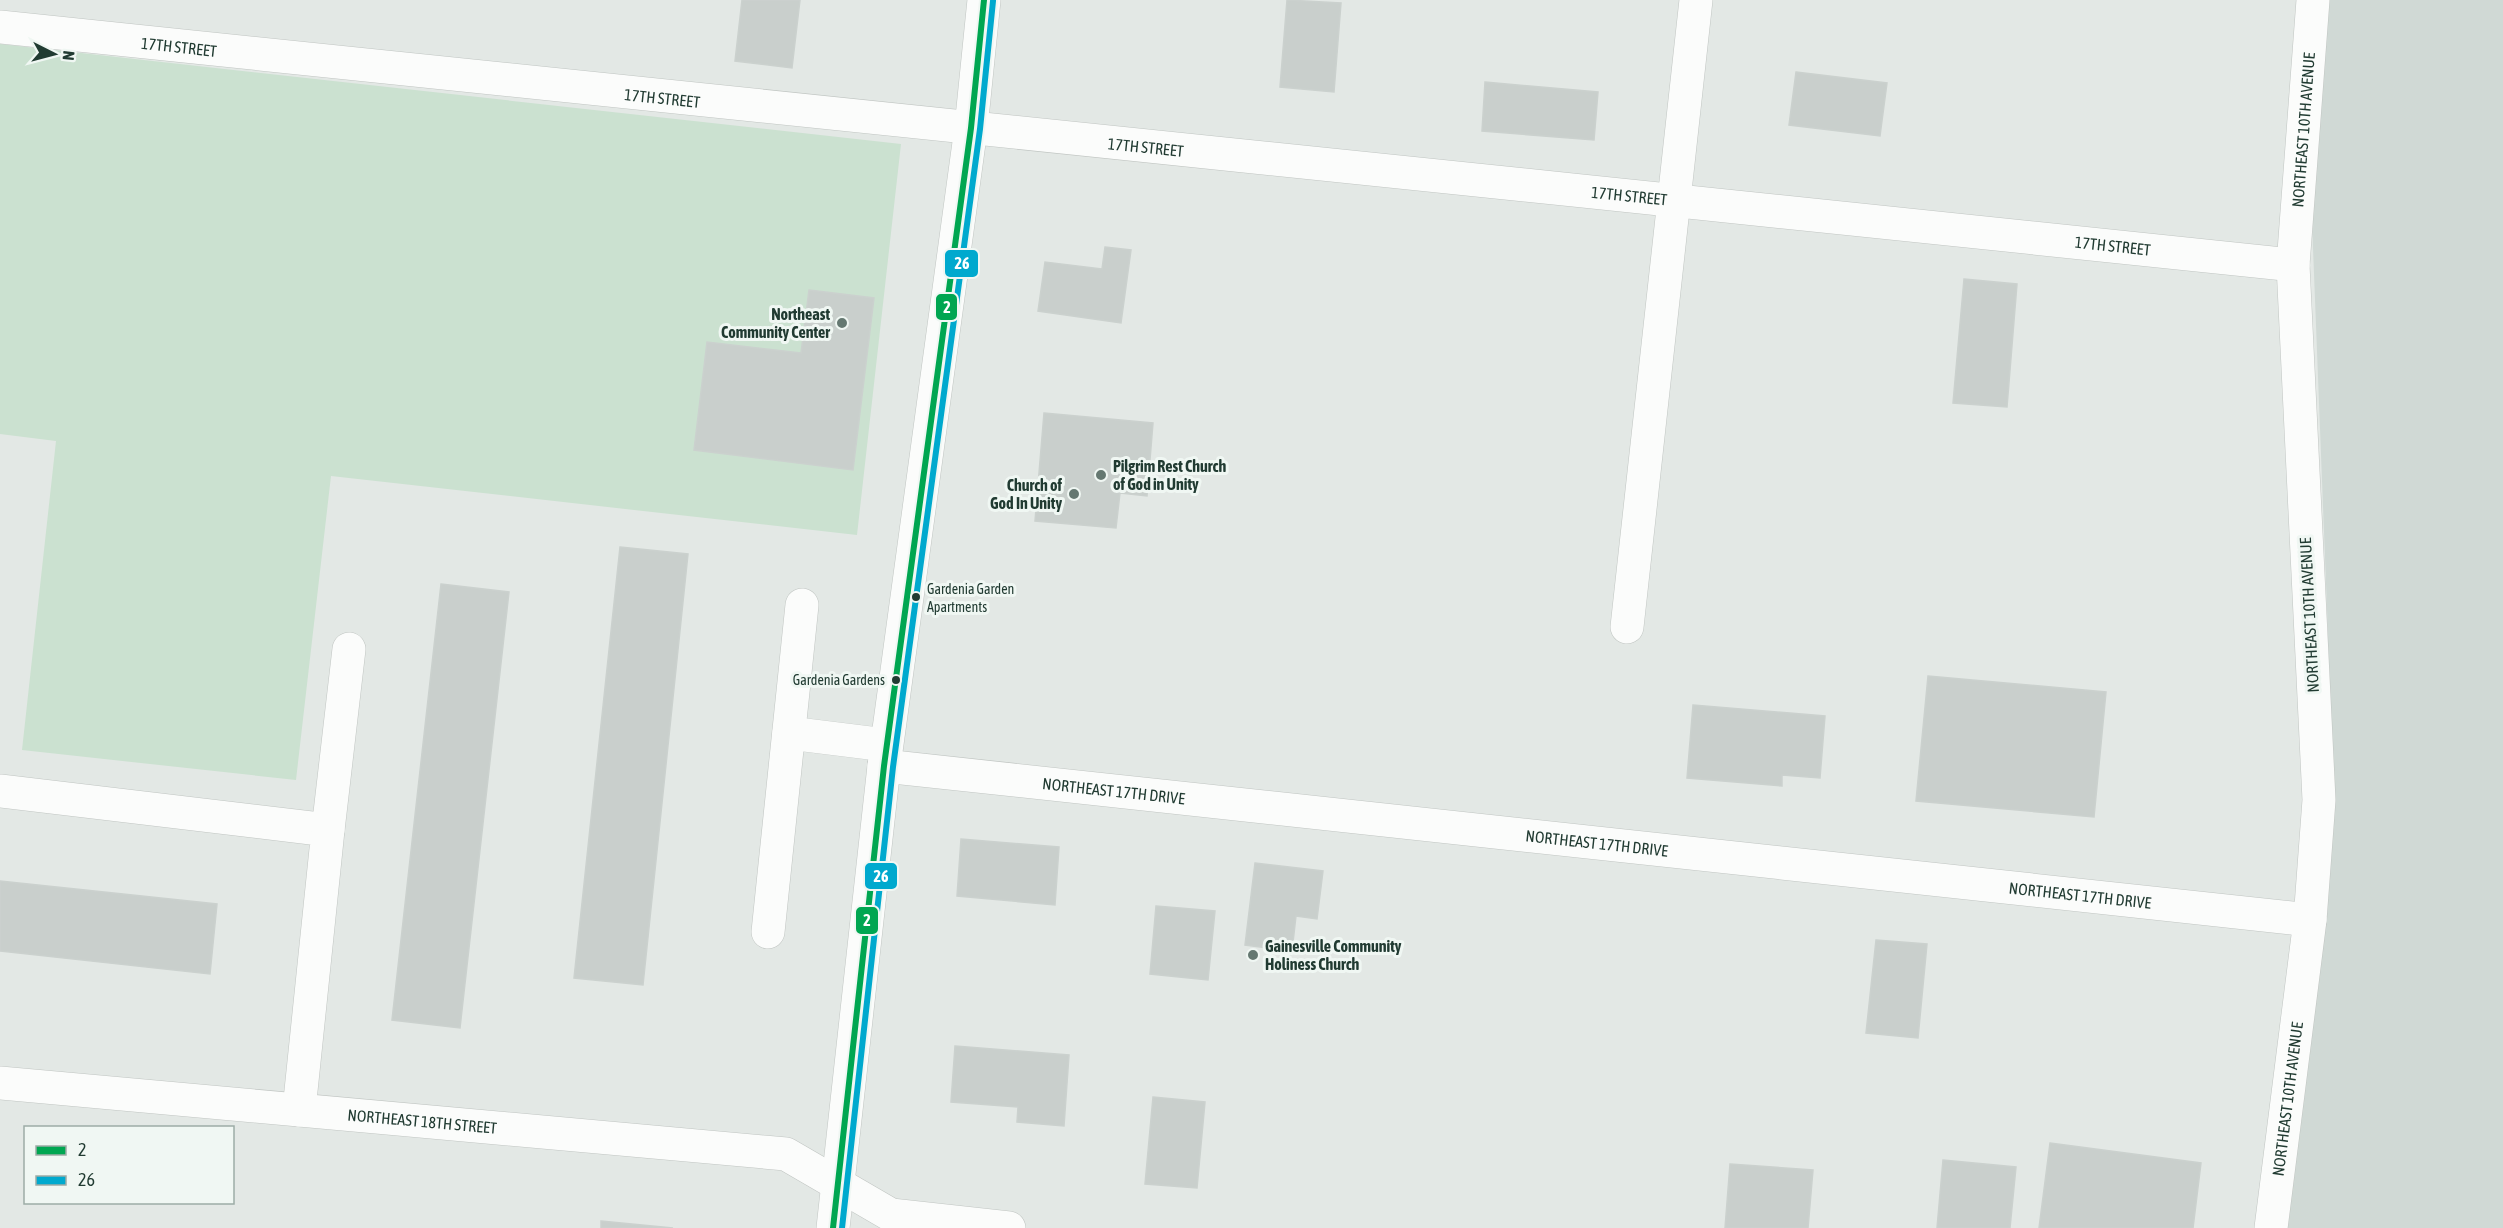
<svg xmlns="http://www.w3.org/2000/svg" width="2503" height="1228" viewBox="0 0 2503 1228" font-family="'Asap Condensed',sans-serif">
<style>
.built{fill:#d0d9d5}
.green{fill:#cbe1d0}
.building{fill:#c9cfcc;stroke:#cbd1ce;stroke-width:1.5}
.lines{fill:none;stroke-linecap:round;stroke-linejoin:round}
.minor-casing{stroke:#c0c5c2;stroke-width:34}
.minor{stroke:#fbfcfb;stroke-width:33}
.bus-1-casing{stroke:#f0f7f3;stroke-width:10}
.bus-2-casing{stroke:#f0f7f3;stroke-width:10}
.bus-1{stroke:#00a651;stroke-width:6}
.bus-2{stroke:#00a9ce;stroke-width:6}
.poi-dot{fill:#657871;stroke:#f0f7f3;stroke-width:2}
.bus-dot{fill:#213b32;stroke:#f0f7f3;stroke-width:2}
.labels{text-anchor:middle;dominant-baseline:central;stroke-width:6;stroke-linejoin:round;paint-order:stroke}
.bus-label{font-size:14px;fill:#213b32;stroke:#f0f7f3;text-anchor:start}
.street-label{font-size:16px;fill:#213b32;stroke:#f0f7f3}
.poi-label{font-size:16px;font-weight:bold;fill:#213b32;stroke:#f0f7f3;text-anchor:end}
.line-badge{stroke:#f0f7f3;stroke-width:2}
.badge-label{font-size:16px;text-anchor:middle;font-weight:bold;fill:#fff}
</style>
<rect width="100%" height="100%" fill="#e3e8e5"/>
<path class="built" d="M2329,0H2503V1228H2287L2327,756L2328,635L2312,222Z"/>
<path class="green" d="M0,44L901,144L857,535L331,476L296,780L22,750L56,441L0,434Z"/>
<path class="building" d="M742,0H800L792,68L735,61Z
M1287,0L1341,3L1334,92L1280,87Z
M1796,72L1887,83L1880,136L1789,125Z
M1485,82L1598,92L1594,140L1482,131Z
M1105,247L1131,250L1121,323L1038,311L1045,262L1102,269Z
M1964,279L2017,284L2007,407L1953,403Z
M809,290L874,298L853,470L694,450L707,342L801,353Z
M1044,413L1153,423L1147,496L1120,493L1116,528L1035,521Z
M620,547L688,554L643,985L574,978Z
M441,584L509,592L460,1028L392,1020Z
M1928,676L2106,692L2094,817L1916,801Z
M1693,705L1825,716L1820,778L1782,775V786L1687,778Z
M961,839L1059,847L1055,905L957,896Z
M1255,863L1323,871L1317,919L1296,916L1292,951L1245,945Z
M0,881L217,904L210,974L0,951Z
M1156,906L1215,911L1208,980L1150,974Z
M1876,940L1927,944L1918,1038L1866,1033Z
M955,1046L1069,1055L1064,1126L1017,1122L1018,1107L951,1102Z
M1153,1097L1205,1102L1197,1188L1145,1184Z
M2050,1143L2201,1163L2193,1228H2039Z
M1943,1160L2016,1167L2010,1228H1937Z
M1730,1164L1813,1170L1808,1228H1725Z
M601,1221L673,1228H601Z"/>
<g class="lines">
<g class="minor-casing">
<g id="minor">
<path id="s1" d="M0,27C763,113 1529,182 2293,265"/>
<path d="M1627,627L1696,0"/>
<path d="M789,733L886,745"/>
<path id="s2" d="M884,766L2310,920"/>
<path d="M0,791L328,830L299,1110"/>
<path d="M328,830L349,649"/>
<path d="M768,932L802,605"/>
<path id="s3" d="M0,1083L786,1154L891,1215L1009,1228"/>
<path d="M833,1228L884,766L971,128L984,0"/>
<path id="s4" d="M2271,1228L2310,920L2319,800L2293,265L2313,0"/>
</g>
</g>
<use href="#minor" class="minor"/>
<g class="bus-1-casing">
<path id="bus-1" d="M833,1228L884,766L971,128L984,0"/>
</g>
<g class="bus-2-casing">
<path id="bus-2" d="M842,1228L893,767L980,129L993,1"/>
</g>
<use href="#bus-1" class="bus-1"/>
<use href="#bus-2" class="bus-2"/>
</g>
<g class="poi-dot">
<circle cx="842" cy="323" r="6"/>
<circle cx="1101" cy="475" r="6"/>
<circle cx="1074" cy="494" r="6"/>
<circle cx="1253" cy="955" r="6"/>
</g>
<g class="bus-dot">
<circle cx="916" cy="597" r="5"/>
<circle cx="896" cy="680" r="5"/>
</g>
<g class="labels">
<g class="bus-label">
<text x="927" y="589">Gardenia Garden<tspan x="927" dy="18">Apartments</tspan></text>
<text x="885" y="680" text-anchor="end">Gardenia Gardens</text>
</g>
<g class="street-label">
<text stroke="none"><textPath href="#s1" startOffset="180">17TH STREET</textPath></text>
<text stroke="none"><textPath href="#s1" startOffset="666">17TH STREET</textPath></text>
<text stroke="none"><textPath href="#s4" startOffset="1102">NORTHEAST 10TH AVENUE</textPath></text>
<text stroke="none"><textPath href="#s1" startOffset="1152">17TH STREET</textPath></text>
<text stroke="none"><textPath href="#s1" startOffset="1638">17TH STREET</textPath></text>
<text stroke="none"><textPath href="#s1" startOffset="2124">17TH STREET</textPath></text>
<text transform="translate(2309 615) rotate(-93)">NORTHEAST 10TH AVENUE</text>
<text stroke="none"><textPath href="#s2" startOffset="231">NORTHEAST 17TH DRIVE</textPath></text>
<text stroke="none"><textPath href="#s2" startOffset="717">NORTHEAST 17TH DRIVE</textPath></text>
<text stroke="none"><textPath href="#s2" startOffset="1203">NORTHEAST 17TH DRIVE</textPath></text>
<text stroke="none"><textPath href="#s4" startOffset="130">NORTHEAST 10TH AVENUE</textPath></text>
<text stroke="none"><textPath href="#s3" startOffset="424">NORTHEAST 18TH STREET</textPath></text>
</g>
<g class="poi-label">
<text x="830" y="314">Northeast<tspan x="830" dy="18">Community Center</tspan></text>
<text x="1113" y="466" text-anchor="start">Pilgrim Rest Church<tspan x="1113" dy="18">of God in Unity</tspan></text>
<text x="1062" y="485">Church of<tspan x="1062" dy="18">God In Unity</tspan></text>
<text x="1265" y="946" text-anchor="start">Gainesville Community<tspan x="1265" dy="18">Holiness Church</tspan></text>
</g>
</g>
<g class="line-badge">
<rect x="944" y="249" width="35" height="29" rx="6" fill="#00a9ce"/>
<rect x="935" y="293" width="23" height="28" rx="6" fill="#00a651"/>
<rect x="864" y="862" width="34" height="28" rx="6" fill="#00a9ce"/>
<rect x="855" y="906" width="24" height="29" rx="6" fill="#00a651"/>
</g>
<g class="badge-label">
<text x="962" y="269">26</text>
<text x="947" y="313">2</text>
<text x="881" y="882">26</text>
<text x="867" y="926">2</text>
</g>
<rect x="24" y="1126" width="210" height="78" fill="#f0f7f3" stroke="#9daca6" stroke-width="1.5"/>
<rect x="36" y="1146" width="30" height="9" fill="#00a651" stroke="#9daca6" stroke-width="1.5"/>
<text x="78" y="1156" font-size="18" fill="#213b32">2</text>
<rect x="36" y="1176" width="30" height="9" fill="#00a9ce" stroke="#9daca6" stroke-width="1.5"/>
<text x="78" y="1186" font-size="18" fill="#213b32">26</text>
<g transform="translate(54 54) rotate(96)" stroke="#f0f7f3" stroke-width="4.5" paint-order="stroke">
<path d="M0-4.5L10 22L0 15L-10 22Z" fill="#213b32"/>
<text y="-9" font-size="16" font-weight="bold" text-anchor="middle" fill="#213b32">N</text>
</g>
</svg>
